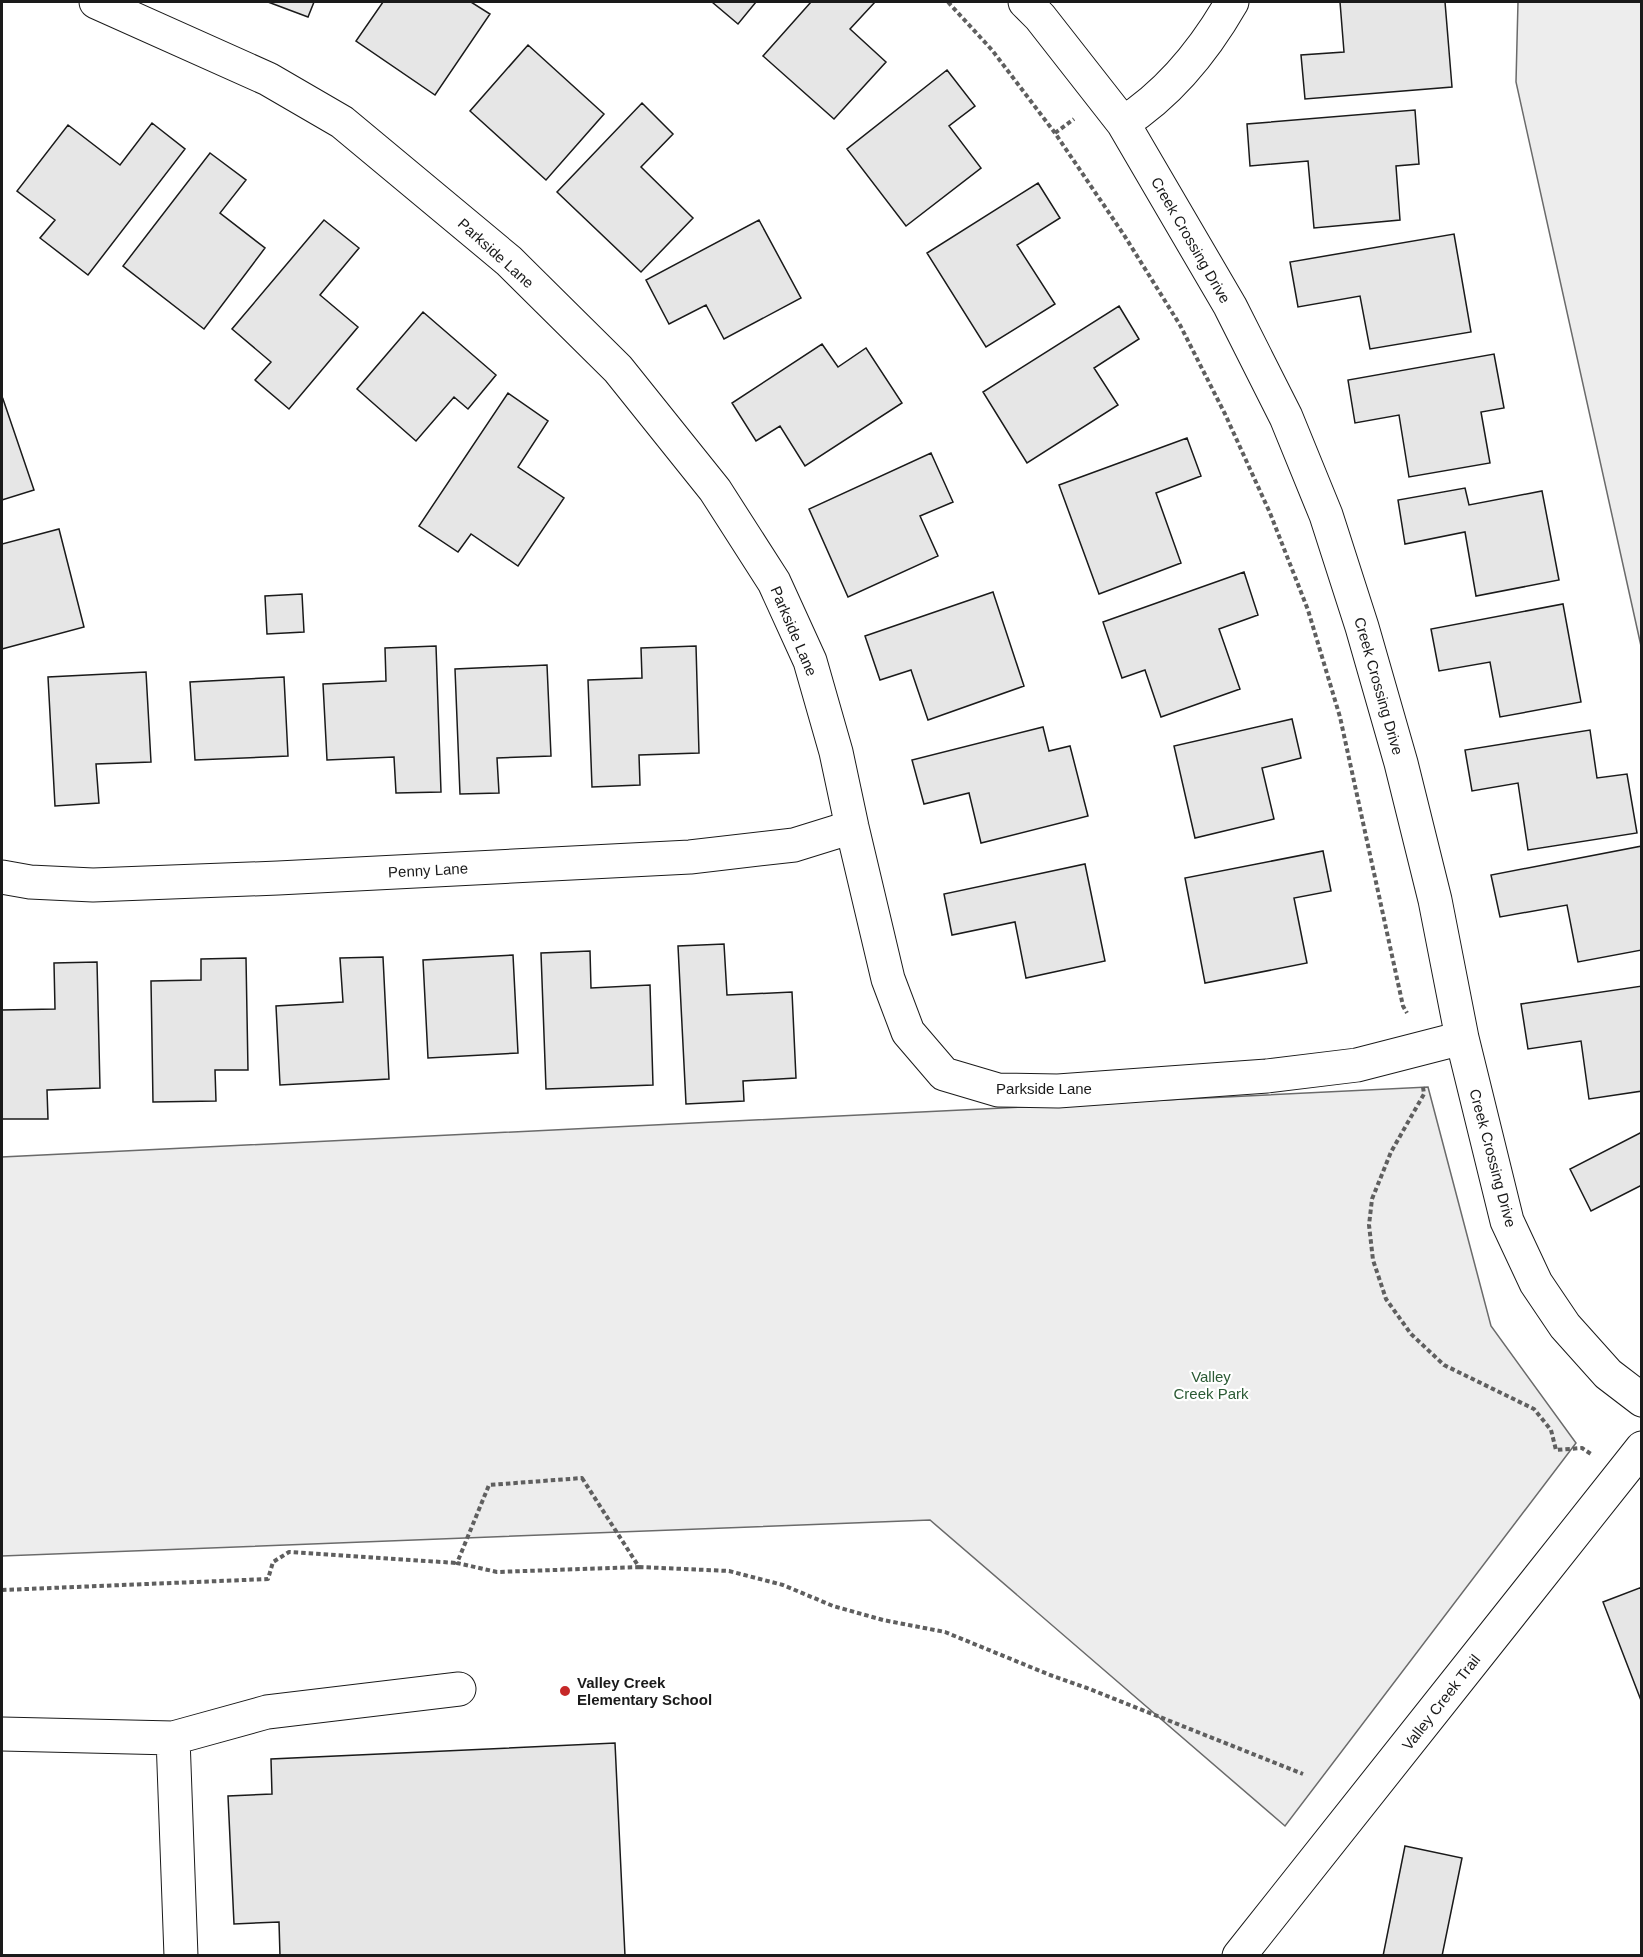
<svg xmlns="http://www.w3.org/2000/svg" width="1643" height="1957" viewBox="0 0 1643 1957" font-family="Helvetica,sans-serif">
<style>
.built{fill:#ededed;stroke:#6a6a6a;stroke-width:1.5}
.building{fill:#e6e6e6;stroke:#1a1a1a;stroke-width:1.5}
.lines{fill:none;stroke-linecap:round;stroke-linejoin:round}
.minor-casing{stroke:#1a1a1a;stroke-width:35}
.path{stroke:#5f5f5f;stroke-width:4;stroke-dasharray:4.5 3;stroke-linecap:butt}
.minor{stroke:#fff;stroke-width:33}
.poi-dot{fill:#c62828;stroke:#fff;stroke-width:2}
.labels{text-anchor:middle;dominant-baseline:central;stroke-width:4.5;stroke-linejoin:round;paint-order:stroke}
.street-label{font-size:15px;fill:#1a1a1a;stroke:#fff}
.park-label{font-size:15px;fill:#2b5a34;stroke:#fff}
.poi-label{font-size:15px;font-weight:bold;fill:#1a1a1a;stroke:#fff;text-anchor:start}
</style>
<rect width="100%" height="100%" fill="#fff"/>
<path class="built" d="M1518,2H1641V646L1516,82Z
M1428,1087L1491,1326L1576,1443L1285,1826L930,1520L2,1556V1157Z"/>
<path class="building" d="M268,2H314L308,17Z
M383,2H471L490,14L435,95L356,41Z
M712,2H756L738,24Z
M811,2H875L850,29L886,62L834,119L763,56Z
M1340,2H1445L1452,87L1305,99L1301,55L1344,52Z
M528,45L604,114L546,180L470,111Z
M947,70L975,106L949,126L981,168L906,226L847,149Z
M642,103L673,134L641,167L693,218L641,272L557,192Z
M1415,110L1419,164L1396,166L1400,220L1314,228L1308,161L1250,166L1247,124Z
M152,123L185,149L88,275L40,238L55,220L17,191L68,125L120,165Z
M210,153L246,180L220,213L265,248L204,329L123,266Z
M1038,183L1060,218L1017,245L1055,304L986,347L927,253Z
M324,220L359,248L320,295L358,327L289,409L255,380L271,362L232,329Z
M759,220L801,298L724,339L706,305L669,324L646,280Z
M1454,234L1471,332L1370,349L1360,296L1298,307L1290,262Z
M1119,306L1139,339L1094,368L1118,405L1027,463L983,392Z
M423,312L496,375L468,409L454,397L416,441L357,389Z
M822,344L838,367L866,348L902,403L805,466L780,426L756,441L732,403Z
M1494,354L1504,408L1481,412L1490,463L1409,477L1399,415L1355,423L1348,380Z
M508,393L548,421L518,467L564,498L518,566L471,534L458,552L419,526Z
M3,399L34,490L2,500V400Z
M1187,438L1201,476L1156,493L1181,563L1099,594L1059,485Z
M931,453L953,502L920,516L938,556L848,597L809,509Z
M1465,488L1469,505L1542,491L1559,580L1476,596L1465,532L1405,544L1398,500Z
M59,529L84,627L2,649V544Z
M1244,572L1258,615L1219,629L1240,689L1161,717L1145,670L1122,678L1103,622Z
M993,592L1024,686L928,720L911,670L880,680L865,636Z
M302,594L304,632L267,634L265,596Z
M1563,604L1581,702L1500,717L1490,662L1439,671L1431,629Z
M436,646L441,792L396,793L394,757L327,760L323,684L386,681L385,648Z
M696,646L699,753L639,755L640,785L592,787L588,680L642,678L641,648Z
M547,665L551,756L497,758L499,793L460,794L455,669Z
M146,672L151,762L96,764L99,803L55,806L48,677Z
M284,677L288,756L195,760L190,682Z
M1292,719L1301,758L1262,768L1274,819L1195,838L1174,746Z
M1043,727L1049,751L1070,746L1088,816L981,843L969,793L924,804L912,760Z
M1590,730L1597,778L1627,774L1637,833L1528,850L1518,783L1472,791L1465,750Z
M1642,846V950L1578,962L1567,905L1500,917L1491,875Z
M1323,851L1331,891L1294,898L1307,963L1205,983L1185,878Z
M1085,864L1105,961L1026,978L1015,922L952,935L944,894Z
M724,944L727,995L792,992L796,1078L743,1081L744,1101L686,1104L678,946Z
M590,951L591,988L650,985L653,1085L546,1089L541,953Z
M513,955L518,1053L428,1058L423,960Z
M383,957L389,1079L280,1085L276,1006L343,1002L340,958Z
M246,958L248,1070H215L216,1101L153,1102L151,981L201,980V959Z
M97,962L100,1088L47,1090L48,1119H2V1010L55,1009L54,963Z
M1642,986V1091L1589,1099L1581,1041L1528,1049L1521,1004Z
M1642,1132V1185L1591,1211L1570,1169Z
M1642,1587V1703L1603,1602Z
M615,1743L625,1956H280L279,1922L234,1924L228,1796L272,1794L271,1759Z
M1405,1846L1462,1858L1442,1956H1383Z"/>
<g class="lines">
<g class="minor-casing">
<path id="minor" d="M96,2L268,79L342,122L509,261L618,369L715,490L774,582L810,661L836,752L852,827L888,979L908,1032L944,1074L998,1090L1058,1091L1267,1076L1357,1065L1462,1038
M1025,2L1040,17L1123,123L1230,306L1286,417L1326,515L1362,627L1401,763L1435,900L1462,1038L1507,1221L1536,1283L1565,1326L1608,1374L1642,1400
M1123,123C1170,93 1205,49 1232,2
M2,877L30,882L93,885L278,878L690,857L794,845L852,827
M2,1734L173,1738L181,1956
M173,1738L267,1712L459,1689
M1239,1956L1642,1448"/>
</g>
<path class="path" d="M948,2L992,50L1055,133L1124,235L1180,325L1225,414L1270,513L1308,610L1340,717L1403,1006L1407,1013
M1055,133L1074,119
M1423,1087L1424,1094L1391,1152L1372,1199L1369,1225L1373,1260L1386,1299L1411,1334L1444,1365L1534,1409L1551,1430L1556,1450L1582,1448L1591,1454
M582,1478L639,1567L497,1572L457,1563L489,1485Z
M639,1567L729,1571L783,1585L833,1606L883,1620L945,1632L1050,1675L1087,1688L1303,1774
M2,1590L268,1579L273,1562L289,1552L457,1563"/>
<use href="#minor" class="minor"/>
</g>
<circle class="poi-dot" cx="565" cy="1691" r="6"/>
<g class="labels">
<g class="street-label">
<text transform="translate(1191 240) rotate(60)">Creek Crossing Drive</text>
<text transform="translate(496 253) rotate(42)">Parkside Lane</text>
<text transform="translate(794 631) rotate(67)">Parkside Lane</text>
<text transform="translate(1379 686) rotate(74)">Creek Crossing Drive</text>
<text transform="translate(428 870) rotate(-3)">Penny Lane</text>
<text x="1044" y="1088">Parkside Lane</text>
<text transform="translate(1493 1158) rotate(75)">Creek Crossing Drive</text>
<text transform="translate(1441 1702) rotate(-52)">Valley Creek Trail</text>
</g>
<g class="park-label">
<text x="1211" y="1376">Valley<tspan x="1211" dy="17">Creek Park</tspan></text>
</g>
<g class="poi-label">
<text x="577" y="1682">Valley Creek<tspan x="577" dy="17">Elementary School</tspan></text>
</g>
</g>
<rect width="1643" height="1957" fill="none" stroke="#1a1a1a" stroke-width="6"/>
</svg>
